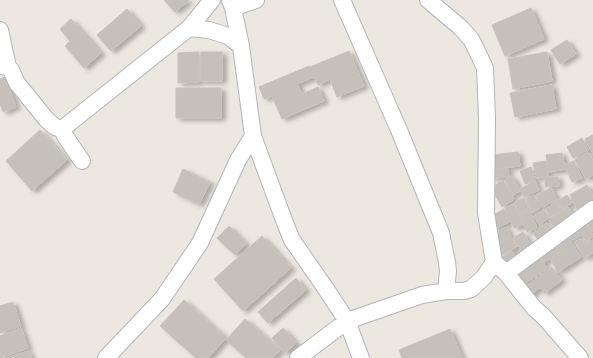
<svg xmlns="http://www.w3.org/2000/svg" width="593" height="358" viewBox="0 0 593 358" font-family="'Golos Text',sans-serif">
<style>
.building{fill:#c5c1ba;stroke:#c8c3b8;filter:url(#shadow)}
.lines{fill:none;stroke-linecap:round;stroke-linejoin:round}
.minor-casing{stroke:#b2b4be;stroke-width:18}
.minor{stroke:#fff;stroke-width:16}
</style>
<defs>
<filter id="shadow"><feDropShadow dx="4.5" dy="2.5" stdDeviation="2" flood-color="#0004"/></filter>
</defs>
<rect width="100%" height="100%" fill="#ece7df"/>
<path class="building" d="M164,0H189L175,12Z
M531,8L544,39L505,56L492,25Z
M127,9L141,26L111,51L97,35Z
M71,19L101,53L84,68L65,46L70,41L60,29Z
M567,40L576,54L560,64L551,50Z
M349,51L364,86L337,97L330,79L318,85L310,67Z
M199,52V82L178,83V53Z
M201,52H222V81H201Z
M547,52L552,81L513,89L508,59Z
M309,66L314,77L297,84L302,94L318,87L324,101L282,119L272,96L264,99L259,87Z
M5,77L16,107L3,112L0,104V79Z
M552,85L556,109L515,117L510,93Z
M176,88H221V118H176Z
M40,130L67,160L32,191L6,161Z
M593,135V153L585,139Z
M582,138L588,150L573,158L567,147Z
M518,152L520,166L493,169L492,155Z
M588,152L593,160V175L586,179L575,160Z
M562,153L565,169L549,172L546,155Z
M546,161L548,176L536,178L533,163Z
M574,161L582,178L572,182L564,165Z
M531,167L535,181L525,184L520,171Z
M183,169L210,182L199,204L173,192Z
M508,169L509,177L491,178L490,170Z
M512,176L520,191L513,195L505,180Z
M545,177H558L559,186L545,187Z
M503,180L514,199L502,207L491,188Z
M535,181L539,190L524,197L520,189Z
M587,185L593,195V206L580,214L570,195Z
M551,188L557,200L542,207L536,195Z
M534,195L540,208L532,212L526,199Z
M567,195L572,203L562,209L557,201Z
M524,198L529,210L519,214L515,202Z
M556,202L561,211L550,217L546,209Z
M514,204L523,225L514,228L505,208Z
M568,207L576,219L557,232L549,220Z
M504,209L511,221L494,230L488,218Z
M544,210L549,218L539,224L534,216Z
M530,211L537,228L527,232L520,215Z
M593,214V232L585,219Z
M584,221L593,235V237L586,241L576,226Z
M547,223L555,234L541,244L533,233Z
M229,226L246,244L235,255L217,238Z
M574,226L580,236L572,240L566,231Z
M506,227L511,236L496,245L491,235Z
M523,232L533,249L524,254L513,238Z
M565,233L581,257L558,272L550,259L563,250L556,239Z
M262,236L291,268L243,311L214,279Z
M511,237L517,247L502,255L496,246Z
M581,238L585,245L593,240V253L585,258L575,242Z
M553,241L560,251L544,262L537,252Z
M512,251L518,260L504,268L498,259Z
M536,253L547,268L535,277L524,261Z
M524,262L535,277L519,288L508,274Z
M551,267L562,280L545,293L540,288L535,291L529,284Z
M296,278L306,290L268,323L258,312Z
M529,284L535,292L527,298L521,290Z
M184,300L226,338L208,358H196L160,326Z
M13,302L21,326L0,333V306Z
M245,319L280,350L273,358H246L226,340Z
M21,328L28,348L0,358V336Z
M283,328L296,343L285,353L272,338Z
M450,329L462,358H402L399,350Z
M29,351L31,358H7Z"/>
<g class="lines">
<g class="minor-casing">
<path id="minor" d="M230,0L233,8L241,46
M342,0L399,130L441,233L447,262L448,271L446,291
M428,0L460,27L471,39L475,47L485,68L487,118L486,213L494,262L506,273L534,308L544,317L580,358
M233,8L256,0
M189,28L212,0
M0,30L8,67
M0,66L8,67L11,70L17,83L46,119L55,127L62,129
M62,129L189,28L209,30L228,36L241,46L253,136L285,223L292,240L326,289L347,321L361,358
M62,129L65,136L82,161
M506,273L593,209
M106,358L162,299L200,243L238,160L253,136
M298,358L347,321L422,295L446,291H464L471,289L484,277L494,262"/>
</g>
<use href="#minor" class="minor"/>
</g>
</svg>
